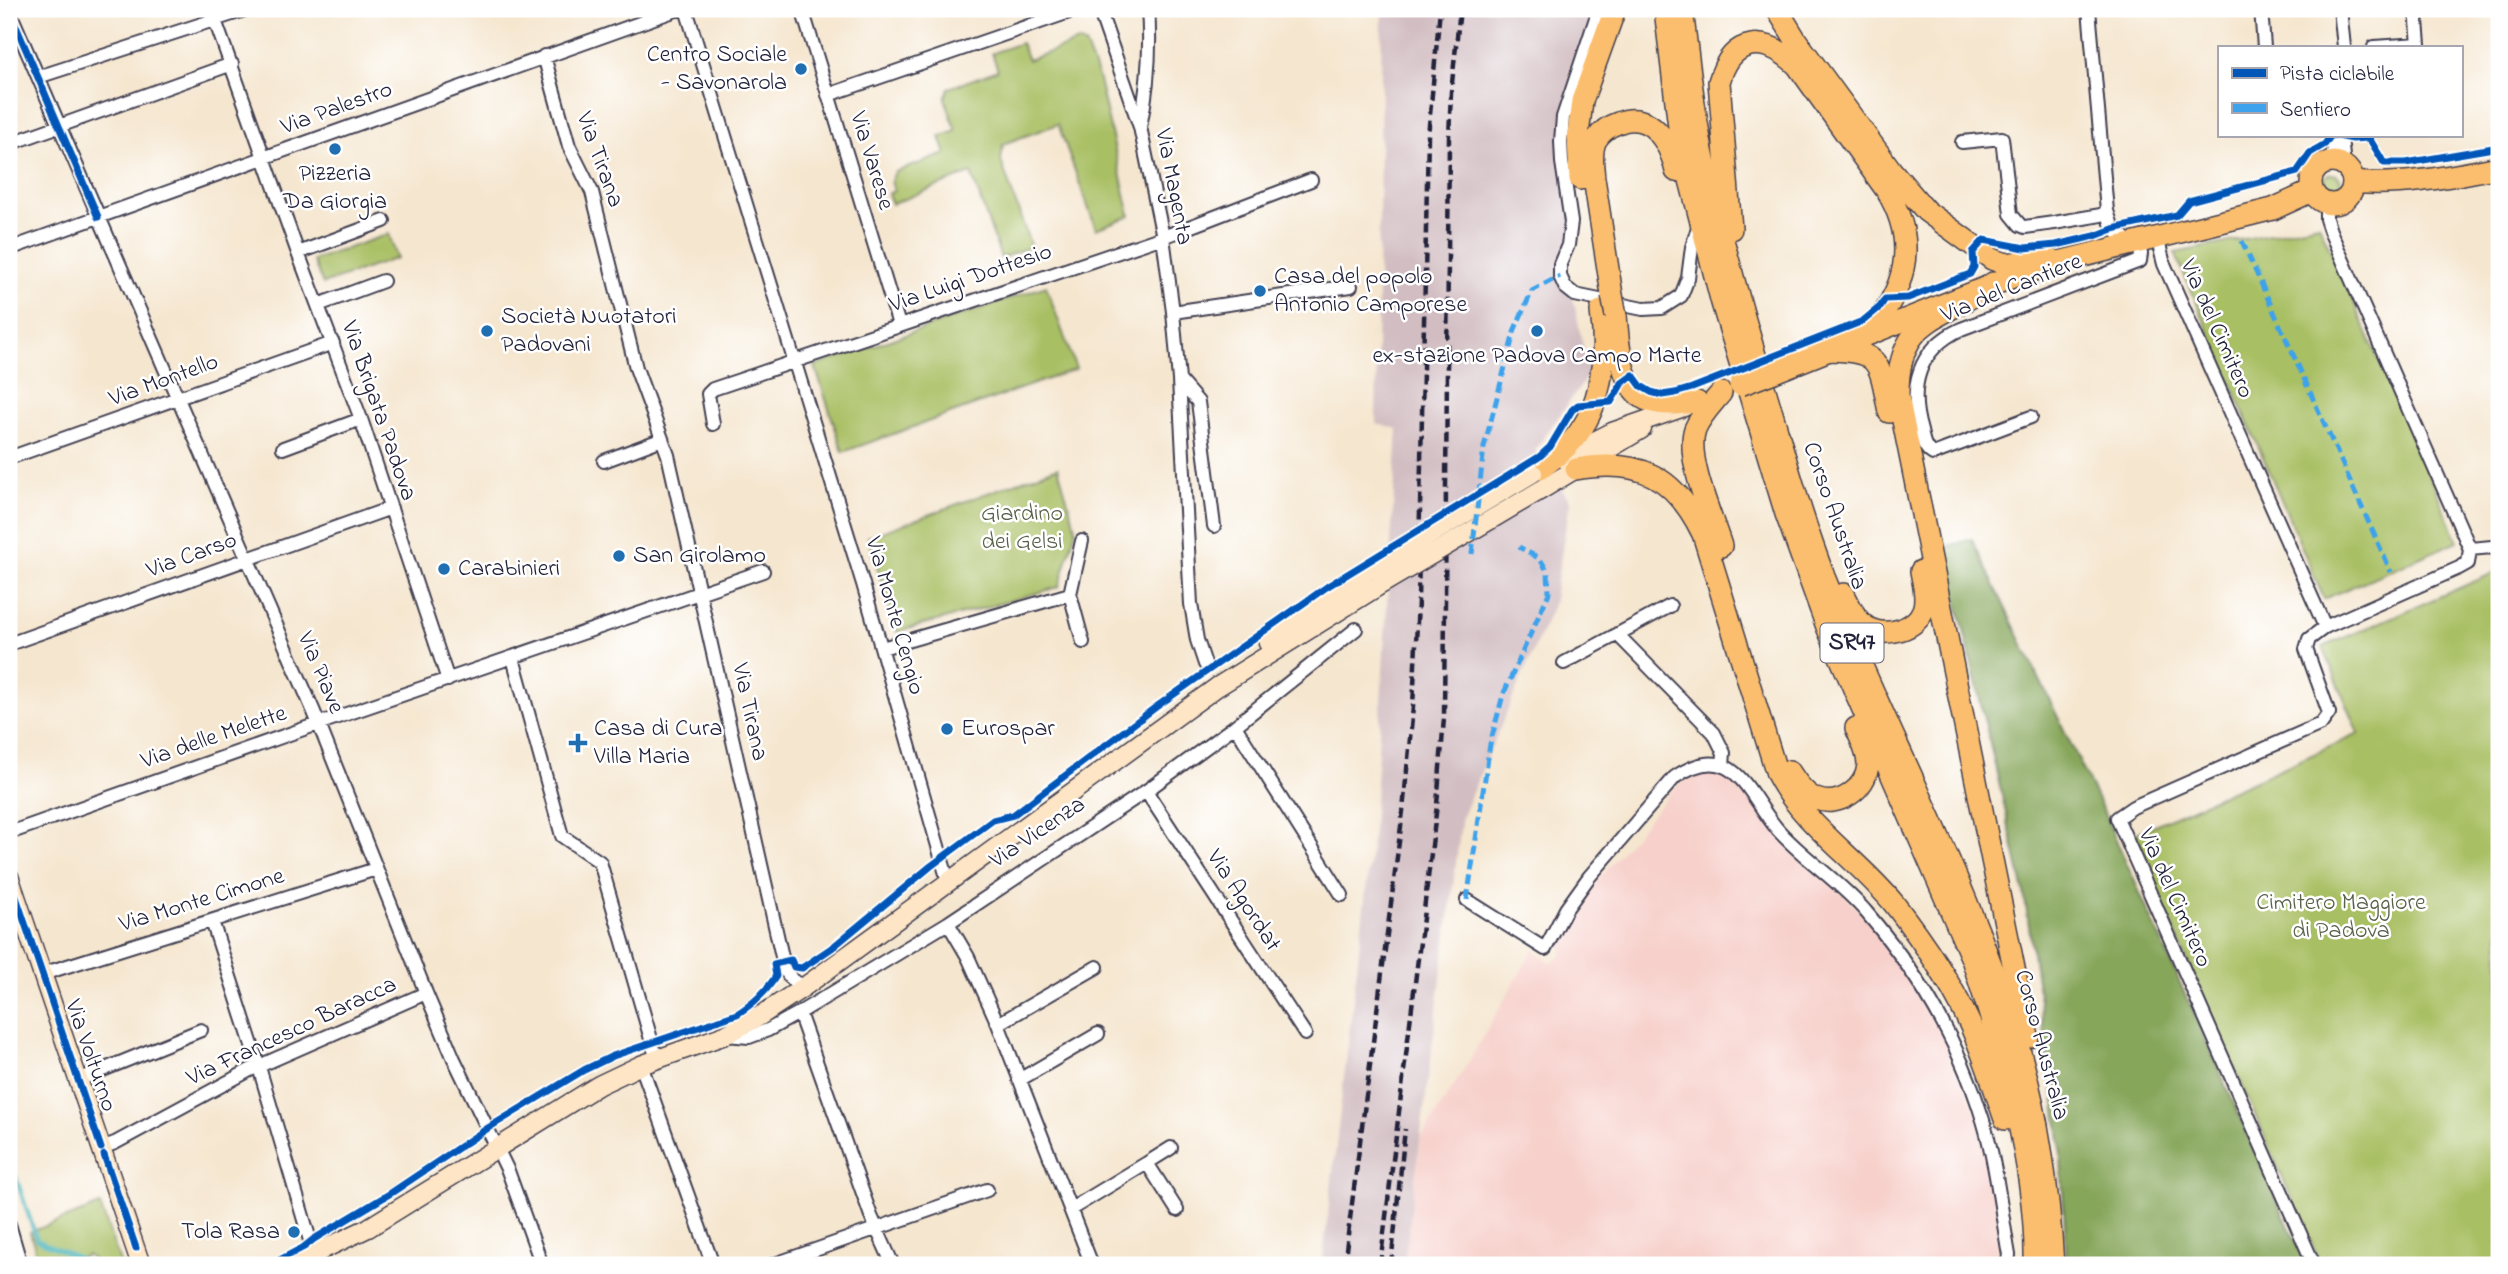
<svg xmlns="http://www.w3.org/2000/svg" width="2508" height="1274" viewBox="0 0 2508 1274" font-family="'Indie Flower',sans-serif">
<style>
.built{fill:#f7d0cb}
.industrial{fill:#d2bec2}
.green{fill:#a9bf64;stroke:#667050;stroke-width:2}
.forest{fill:#86a65a;stroke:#54644a;stroke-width:2}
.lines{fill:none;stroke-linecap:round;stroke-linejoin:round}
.stream{stroke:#40b1b8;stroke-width:4.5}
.minor-casing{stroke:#423f51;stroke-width:16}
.secondary-casing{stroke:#423f51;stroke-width:21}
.primary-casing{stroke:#423f51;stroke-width:24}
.trunk-casing{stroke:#423f51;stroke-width:24}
.minor{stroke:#fff;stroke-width:12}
.secondary{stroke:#fde5c5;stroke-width:18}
.primary{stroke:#fbbe6e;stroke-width:21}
.trunk{stroke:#fbbe6e;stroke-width:21}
.rail{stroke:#22223b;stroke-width:4.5;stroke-dasharray:10 5;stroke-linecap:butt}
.secondary-bridge-casing{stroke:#423f51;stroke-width:21;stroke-linecap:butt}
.primary-bridge-casing{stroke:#423f51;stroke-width:24;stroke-linecap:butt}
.trunk-bridge-casing{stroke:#423f51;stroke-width:24;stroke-linecap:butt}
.secondary-bridge{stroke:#fde5c5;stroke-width:18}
.primary-bridge{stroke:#fbbe6e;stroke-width:21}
.trunk-bridge{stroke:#fbbe6e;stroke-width:21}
.quiet{stroke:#3ea2ec;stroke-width:5;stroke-dasharray:10 5;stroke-linecap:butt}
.cycleway-casing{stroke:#fff;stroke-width:11}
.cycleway{stroke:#0057b8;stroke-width:7}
.poi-dot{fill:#1f6fb2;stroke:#fff;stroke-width:2.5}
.labels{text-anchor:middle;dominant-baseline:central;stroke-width:5;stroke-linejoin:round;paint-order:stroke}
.shield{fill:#fff;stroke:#646476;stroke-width:2}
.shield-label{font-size:23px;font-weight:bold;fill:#22223b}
.poi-label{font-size:24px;fill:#22223b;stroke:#fff;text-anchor:start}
.street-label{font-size:24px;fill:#22223b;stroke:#fff}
.park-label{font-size:24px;fill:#58614b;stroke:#fff}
</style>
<rect width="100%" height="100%" fill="#fff"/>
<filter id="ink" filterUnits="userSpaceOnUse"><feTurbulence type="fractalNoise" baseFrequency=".0143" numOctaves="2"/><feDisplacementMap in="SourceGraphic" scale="14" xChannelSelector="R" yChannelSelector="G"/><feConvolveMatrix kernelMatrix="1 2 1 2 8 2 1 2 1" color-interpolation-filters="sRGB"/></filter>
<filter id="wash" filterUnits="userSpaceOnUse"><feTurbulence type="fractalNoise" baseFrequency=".00686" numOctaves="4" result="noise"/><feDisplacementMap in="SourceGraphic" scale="28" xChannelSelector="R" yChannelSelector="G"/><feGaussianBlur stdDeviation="1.57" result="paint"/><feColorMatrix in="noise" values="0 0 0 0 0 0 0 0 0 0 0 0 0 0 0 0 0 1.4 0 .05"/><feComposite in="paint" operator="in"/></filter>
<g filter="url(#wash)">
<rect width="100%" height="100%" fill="#f5e6cf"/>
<path class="built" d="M1697,773L1726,774L1740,783L1885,939L1929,1001L1980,1122L2001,1235L1995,1265H1404L1421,1138L1468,1063L1533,950L1552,963L1562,955L1561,935L1588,892L1675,787Z"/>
<path class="industrial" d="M1382,9H1603L1569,109L1566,149L1579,235L1567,269L1589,374L1535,450L1570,501L1553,605L1462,816L1404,1265H1322L1373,831L1398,429L1376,424Z"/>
<path class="green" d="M1078,42L1086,46L1099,80L1130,216L1096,229L1058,124L1003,144L1001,161L1031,247L1001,258L971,173L892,204L888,194L894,191L891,181L895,172L946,154L940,137L956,131L945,98L949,88L998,70L992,53L1021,43L1028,60Z
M2323 183a9 9 0 1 1 18 0a9 9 0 1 1-18 0Z
M2319,224L2458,541L2324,599L2175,253Z
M389,234L397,258L323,284L313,260Z
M1046,286L1076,369L843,452L815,366Z
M1058,467L1076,530L1059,587L897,632L868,537Z
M2496,572L2499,580V1265H2321L2132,835L2359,734L2323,647Z
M100,1205L121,1265H97L87,1255L63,1265H40L30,1232Z"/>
<path class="forest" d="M1972,539L2106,817L2306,1265H2067L2060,1139L2024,892L1945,547Z"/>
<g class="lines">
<path class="stream" d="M9,1157L37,1240L81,1259L87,1265"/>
</g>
</g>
<g filter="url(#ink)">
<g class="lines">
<g class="minor-casing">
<path id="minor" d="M211,9L298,253L361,419L448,680
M686,9L863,584L948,881
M802,9L899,325
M1099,9L1140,127L1163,237L1173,312L1179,380L1191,604L1197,640L1205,664
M1599,9L1563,117L1561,141L1562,162L1571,222L1568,245L1560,264V276L1565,287L1575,295L1643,309L1662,308L1681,296L1688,278L1692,247L1699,224
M2089,9L2107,211L2113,229L2132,244
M2261,9L2264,47
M2340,9L2344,47
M9,10L314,712L426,993L454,1059L508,1171L542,1265
M2374,47L2419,44L2416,9
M544,56L569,146L592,192L636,368L668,455L785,970L792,980L804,987
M38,77L248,9
M828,95L1078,9
M1140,127C1148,88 1151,49 1148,9
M2341,138L2344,165
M1962,142L2002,138L2011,214L2020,225L2025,227L2054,223L2101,215L2107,211
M9,144L232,64
M2328,162L2342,135
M2157,237L2164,264L2325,627L2459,568L2468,563L2470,549L2330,231L2326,219V204
M9,249L679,9
M298,253L384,221
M318,305L383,281
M1173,312L1351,286
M1179,380L1198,402L1214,526
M2031,417L1933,454C1924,449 1923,440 1921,431C1908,387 1918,349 1961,329L2140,261L2141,254L2138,242
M713,424L708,394L713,389L1163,237L1311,180
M283,448L361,419
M9,458L333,343
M604,461L660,440
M2470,549L2492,547L2499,552
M1070,594L1083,642
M1617,634L1714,733L1724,753L1723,765
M9,644L391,508
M882,648L1070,594L1082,541
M513,658L562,836L600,862L657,1060
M1564,663L1670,606
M1235,726L1342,895
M1146,791L1305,1034
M9,833L329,720L763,571
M1467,900L1545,949L1566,909L1589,877L1675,777C1734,737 1747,794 1778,830C1805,860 1841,882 1867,913C1918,973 1960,1044 1983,1120C1996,1163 2001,1210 2009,1255L2007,1265
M212,921L259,1067L314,1254
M948,923L968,957L998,1024L1092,1265
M42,974L376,869
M799,1013L871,1216L893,1265
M998,1024L1097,967
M726,1035L749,1037L768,1030L799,1013L948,923L1146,791L1235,726L1356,629
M641,1065L713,1265
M78,1080L201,1030
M1019,1080L1098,1034
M101,1148L115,1143L250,1070L426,993
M1147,1163L1171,1148
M1071,1209L1147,1163L1177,1210
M9,1224L21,1265
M772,1265L987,1190
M2314,1265L2117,818L2133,807L2321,724L2329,713L2306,649L2309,639L2325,627"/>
</g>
<g class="secondary-casing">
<path id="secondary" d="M1561,458L1612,432L1684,407
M1541,490L1642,429
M1268,643L1371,570
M9,876L141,1265
M295,1265L324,1249L368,1228L599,1085L641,1065L725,1035L760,1016L804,987L1217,687L1377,587"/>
</g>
<g class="primary-casing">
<path id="primary" d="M2311 183a21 21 0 1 1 42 0a21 21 0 1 1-42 0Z
M2353,182C2402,187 2452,176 2499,167
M1774,372L2015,276L2059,262L2273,209L2312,191"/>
</g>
<g class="trunk-casing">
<path id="trunk" d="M1665,9L1679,127L1689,176L1722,303L1786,514L1827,627L1972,959C2003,1052 2037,1167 2035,1265
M1682,9C1689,66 1695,123 1708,179C1724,250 1745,320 1765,390C1784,453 1801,517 1825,579C1888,737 1975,893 2021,1056C2040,1124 2049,1195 2053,1265
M1777,9L1796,40L1891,170L1926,211L1992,259L2006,264L2038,259L2059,262
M1580,179L1578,135L1582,101L1615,9
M1731,229L1719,82C1732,36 1765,35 1797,65L1887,191C1919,244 1906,291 1866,334
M1993,283C1941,322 1897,315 1898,396L2028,1037
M1612,295L1594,178C1593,167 1590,151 1596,140C1601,132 1609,126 1618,123C1651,109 1670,143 1676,171
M1616,316C1619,343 1619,394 1653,402C1666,406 1683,403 1697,402
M1825,350C1882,350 1879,362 1889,412
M1540,469C1551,460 1564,451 1573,440C1603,406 1607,354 1601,311
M1576,469C1640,458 1675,476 1703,534L1777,774C1804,826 1858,859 1895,905C1922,940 1948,978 1967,1018C1983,1050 1993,1085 2005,1119
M1721,546C1712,517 1685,458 1695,429C1701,415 1712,404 1721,393
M1844,594C1850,606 1856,622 1870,629C1888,637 1916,629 1923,610C1928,598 1923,583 1921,571
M1789,771C1796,782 1804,794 1816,799C1839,808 1866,789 1868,765C1868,753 1861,739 1856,728"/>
</g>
<use href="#minor" class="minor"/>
<use href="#secondary" class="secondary"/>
<use href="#primary" class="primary"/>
<use href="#trunk" class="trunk"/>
<path class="rail" d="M1344,1265L1403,811L1413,707L1418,601L1428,136L1440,9
M1380,1265L1437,805L1444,718L1449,137L1451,92L1460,9
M1391,1265L1405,1129"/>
<g class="secondary-bridge-casing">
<path id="secondary-bridge" d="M1371,570L1533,473
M1377,587L1541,490"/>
</g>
<g class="primary-bridge-casing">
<path id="primary-bridge" d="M1740,385L1774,372"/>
</g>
<g class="trunk-bridge-casing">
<path id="trunk-bridge" d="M1612,295L1616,316"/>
</g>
<use href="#secondary-bridge" class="secondary-bridge"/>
<use href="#primary-bridge" class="primary-bridge"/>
<use href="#trunk-bridge" class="trunk-bridge"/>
<path class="quiet" d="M2242,241L2391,572
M1472,554L1484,447L1515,329L1532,291L1560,276
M1467,900L1490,744L1503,695L1549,593L1548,572L1540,559L1519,547"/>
<g class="cycleway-casing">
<path id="cycleway" d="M9,10L98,217
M2333,135L2353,139L2369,138L2384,163H2406L2499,147
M9,876L101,1148
M104,1155L136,1248
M270,1265L304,1247L314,1239L391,1193L488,1128L584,1070L613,1056L737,1014C754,1003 765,993 776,976L774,964L791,960L794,967L802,968L833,947L931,866L993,820L1013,815L1156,707L1328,586L1539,457L1550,447L1572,410L1578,405L1611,402L1622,383L1633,375L1641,386L1651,392L1662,395L1675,393L1692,388L1863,321L1880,307L1885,299L1908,298L1970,274L1974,267L1973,252L1984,240L2025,248L2056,245L2095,236L2113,229L2177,215L2189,201L2297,172L2310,153L2325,144L2331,135"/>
</g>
<use href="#cycleway" class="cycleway"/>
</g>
</g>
<g class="poi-dot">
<circle cx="801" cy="69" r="7"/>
<circle cx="335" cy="149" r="7"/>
<circle cx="1260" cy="291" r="7"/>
<circle cx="487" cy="331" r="7"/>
<circle cx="1537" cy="331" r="7"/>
<circle cx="619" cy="556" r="7"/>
<circle cx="444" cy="569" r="7"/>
<circle cx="947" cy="729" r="7"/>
<path d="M574.5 732.5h7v7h7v7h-7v7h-7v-7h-7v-7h7z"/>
<circle cx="294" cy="1232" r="7"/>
</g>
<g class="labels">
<rect class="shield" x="1820.5" y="623.5" width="63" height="39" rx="5"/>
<g class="shield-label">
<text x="1852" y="643">SR47</text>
</g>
<g class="poi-label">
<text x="787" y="55" text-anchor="end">Centro Sociale<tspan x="787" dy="28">- Savonarola</tspan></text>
<text x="335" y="174" text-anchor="middle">Pizzeria<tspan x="335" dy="28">Da Giorgia</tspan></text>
<text x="1274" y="277">Casa del popolo<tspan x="1274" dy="28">Antonio Camporese</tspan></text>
<text x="501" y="317">Società Nuotatori<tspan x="501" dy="28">Padovani</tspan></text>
<text x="1537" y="356" text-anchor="middle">ex-stazione Padova Campo Marte</text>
<text x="633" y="556">San Girolamo</text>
<text x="458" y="569">Carabinieri</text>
<text x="594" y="729">Casa di Cura<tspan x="594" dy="28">Villa Maria</tspan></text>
<text x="961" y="729">Eurospar</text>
<text x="280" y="1232" text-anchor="end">Tola Rasa</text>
</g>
<g class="street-label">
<text transform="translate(337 109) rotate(-20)">Via Palestro</text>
<text transform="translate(599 160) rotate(70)">Via Tirana</text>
<text transform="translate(871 161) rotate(73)">Via Varese</text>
<text transform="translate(1173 187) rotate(79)">Via Magenta</text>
<text transform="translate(971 279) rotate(-19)">Via Luigi Dottesio</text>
<text transform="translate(2012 289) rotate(-22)">Via del Cantiere</text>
<text transform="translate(2216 329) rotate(66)">Via del Cimitero</text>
<text transform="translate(164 381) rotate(-20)">Via Montello</text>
<text transform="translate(378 411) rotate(71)">Via Brigata Padova</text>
<text transform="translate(1834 516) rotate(71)">Corso Australia</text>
<text transform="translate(192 556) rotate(-20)">Via Carso</text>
<text transform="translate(894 616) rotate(74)">Via Monte Cengio</text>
<text transform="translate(320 673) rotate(67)">Via Piave</text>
<text transform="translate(749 712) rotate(78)">Via Tirana</text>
<text transform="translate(214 738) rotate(-19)">Via delle Melette</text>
<text transform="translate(1038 833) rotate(-34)">Via Vicenza</text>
<text transform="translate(2174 898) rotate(66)">Via del Cimitero</text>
<text transform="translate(202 901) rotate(-17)">Via Monte Cimone</text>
<text transform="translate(1243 901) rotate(57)">Via Agordat</text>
<text transform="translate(292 1032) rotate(-25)">Via Francesco Baracca</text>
<text transform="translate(2041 1045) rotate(75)">Corso Australia</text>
<text transform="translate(90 1056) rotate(71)">Via Volturno</text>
</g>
<g class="park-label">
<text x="1022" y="514">Giardino<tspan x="1022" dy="28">dei Gelsi</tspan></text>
<text x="2341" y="903">Cimitero Maggiore<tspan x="2341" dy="28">di Padova</tspan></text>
</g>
</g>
<rect width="2508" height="1274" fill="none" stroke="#fff" stroke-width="35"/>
<rect x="2218" y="46" width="245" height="91" fill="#ffffff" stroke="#a7a7b1" stroke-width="2"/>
<rect x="2232" y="68" width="35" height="10" fill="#0057b8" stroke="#a7a7b1" stroke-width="2"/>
<text x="2280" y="80" font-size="21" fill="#22223b">Pista ciclabile</text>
<rect x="2232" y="103" width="35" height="10" fill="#3ea2ec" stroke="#a7a7b1" stroke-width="2"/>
<text x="2280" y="116" font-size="21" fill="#22223b">Sentiero</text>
</svg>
